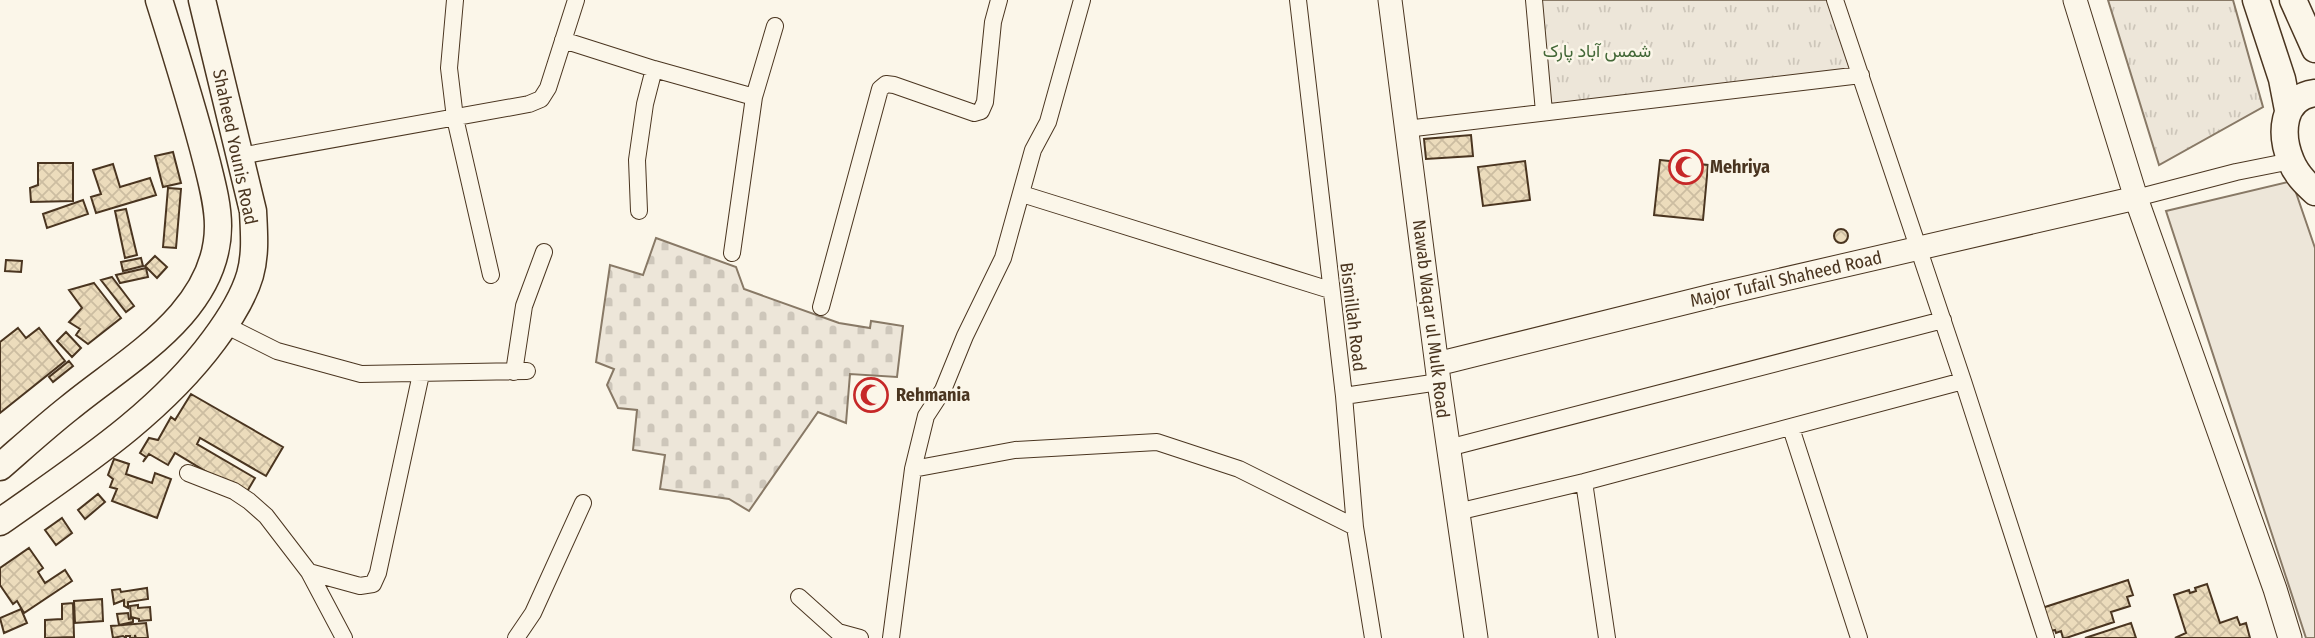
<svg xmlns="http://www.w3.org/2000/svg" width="2315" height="638" viewBox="0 0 2315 638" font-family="'Fira Sans Condensed',Vazirmatn,sans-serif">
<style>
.cemetery{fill:url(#cemetery-stones);stroke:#887966;stroke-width:2}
.park{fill:url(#park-tufts);stroke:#887966;stroke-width:2}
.garden{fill:#ede6d9;stroke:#887966;stroke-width:2}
.building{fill:url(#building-cross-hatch);stroke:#4a3520;stroke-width:2}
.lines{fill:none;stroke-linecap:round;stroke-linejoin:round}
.street-casing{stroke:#4a3520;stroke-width:18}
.secondary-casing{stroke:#4a3520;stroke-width:25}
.primary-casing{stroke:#4a3520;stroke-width:29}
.street{stroke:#fbf6e9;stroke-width:16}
.secondary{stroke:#fbf6e9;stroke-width:23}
.primary{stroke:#fbf6e9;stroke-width:26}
.labels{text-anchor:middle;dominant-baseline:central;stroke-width:5;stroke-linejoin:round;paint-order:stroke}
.park-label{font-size:18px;fill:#436837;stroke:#fbf6e9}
.street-label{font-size:18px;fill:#4a3520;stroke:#fbf6e9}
.poi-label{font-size:18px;font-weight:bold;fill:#4a3520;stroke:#fbf6e9;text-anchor:start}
</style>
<defs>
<pattern id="cemetery-stones" width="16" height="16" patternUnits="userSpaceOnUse" patternTransform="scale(1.75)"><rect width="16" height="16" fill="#ede6d9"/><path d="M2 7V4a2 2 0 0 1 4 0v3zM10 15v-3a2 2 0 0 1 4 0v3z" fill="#cdc6ba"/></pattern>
<pattern id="park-tufts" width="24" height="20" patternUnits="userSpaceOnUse" patternTransform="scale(1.75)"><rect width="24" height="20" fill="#ede6d9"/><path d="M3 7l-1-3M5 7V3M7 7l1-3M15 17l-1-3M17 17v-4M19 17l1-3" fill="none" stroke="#cdc6ba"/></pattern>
<pattern id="building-cross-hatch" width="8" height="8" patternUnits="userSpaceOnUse" patternTransform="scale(1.75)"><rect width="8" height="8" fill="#ecdcbc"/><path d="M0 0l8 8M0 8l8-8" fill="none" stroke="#ccbda1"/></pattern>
</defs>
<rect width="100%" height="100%" fill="#fbf6e9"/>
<path class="cemetery" d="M656,238L736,267L744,289L839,323L870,328L871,321L903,326L897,377L850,374L846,423L818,412L749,511L729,499L660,489L665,455L633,450L637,410L618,408L607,385L614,369L596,362L610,265L643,275Z"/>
<path class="park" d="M1540,0H1832L1856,72L1549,106Z
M2108,0H2233L2263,107L2159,165Z"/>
<path class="garden" d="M2292,181L2315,248V638H2306L2166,211Z"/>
<path class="building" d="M1471,135L1473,156L1426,159L1424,139Z
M173,152L181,183L163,187L155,156Z
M1660,160L1708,165L1703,220L1654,215Z
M1525,161L1530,200L1483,206L1478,167Z
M38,163H73V201L31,202L30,188L38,185Z
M113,164L120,187L150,178L156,195L96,213L91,197L101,194L93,170Z
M168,188L181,189L176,248L163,247Z
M83,200L88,214L47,228L43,214Z
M126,209L137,255L125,258L115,211Z
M1834 236a7 7 0 1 1 14 0a7 7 0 1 1-14 0Z
M155,256L167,267L157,278L145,266Z
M141,258L143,266L123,271L121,262Z
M6,260L22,261L21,272L5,271Z
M146,268L148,277L120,283L116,275Z
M112,277L134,306L126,312L101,280Z
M94,283L121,318L88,344L76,335L80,329L69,322L82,308L69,290Z
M18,328L26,338L39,328L65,361L0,413V342Z
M66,332L81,348L72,357L57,341Z
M69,361L73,366L53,382L49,377Z
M191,394L283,447L266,476L200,438L197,444L255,478L245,495L175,453L168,465L149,454L143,462L146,457L140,453L149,438L158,440L171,417L175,420Z
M114,459L129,464L126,474L152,483L155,473L171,479L157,518L112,501L117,489L110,487L113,479L108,475Z
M98,494L105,502L85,519L78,510Z
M62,518L72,533L56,545L45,530Z
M29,548L43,568L38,572L45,583L65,570L72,581L24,613L17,601L13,604L0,585V568Z
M2128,580L2133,595L2127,597L2130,606L2111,612L2114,622L2066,638H2063L2061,631L2056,633L2055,630L2047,632L2039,609Z
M2207,584L2220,623L2237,617L2240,625L2246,623L2250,638H2175L2186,633L2174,595L2189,590L2190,593L2196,591L2195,588Z
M147,588L148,599L128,602V608L124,606V600L114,604L112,590L120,589L121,592Z
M102,599L103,621L75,623L74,601Z
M73,603L74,637L45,638V620L62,619V604Z
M138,605V608L150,607L151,620L139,621V619L131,617L130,606Z
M21,609L27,623L4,633L0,618Z
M128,613L129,619L133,618V622L119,625L117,614Z
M146,623L148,638H136L135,635V638H130V636H126V638L123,636L113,638L111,626Z
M2131,623L2136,638H2085Z"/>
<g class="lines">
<g class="street-casing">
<path id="street" d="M455,0L449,68L455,118L491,275
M1298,0L1344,396L1355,527L1373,638
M1534,0L1544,112
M1835,0L1963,381L2046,638
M563,40L654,69L754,97
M1406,129L1861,75
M240,156L529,104L541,99L548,88L576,0
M1022,194L1330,290
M2136,198L2236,172L2291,161
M639,211L637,160L645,104L654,69
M732,253L754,97L775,26
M821,307L880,89L886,84L894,85L974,113L981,111L985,102L993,22L999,0
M225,325L277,351L361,374L527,371
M514,372L524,306L544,252
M1344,396L1439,382
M1791,428L1859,638
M1448,448L1943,320
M913,469L1015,450L1157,442L1239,469L1355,527
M188,473L234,491L249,501L266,516L309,572L344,638
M1584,482L1607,638
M1457,512L1584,482L1963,381
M309,572L360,586L373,584L378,573L421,374
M799,597L838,632L860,638
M516,638L533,613L583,503
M891,638L913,469L926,416L943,390L965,336L1003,258L1033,150L1048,122L1082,0"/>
</g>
<g class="secondary-casing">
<path id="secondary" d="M1390,0L1439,382L1476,638
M2075,0L2136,198
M1437,364L1716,295L2136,198L2275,589L2290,638"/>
</g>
<g class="primary-casing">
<path id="primary" d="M2256,0L2282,79L2288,110
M2293,0L2315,49
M2315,93C2281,97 2280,135 2291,161C2296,174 2305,183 2315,192
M0,467C23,447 45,427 69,408C127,360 218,312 218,226C218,205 212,183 207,163C193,108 176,54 159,0
M0,522C76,468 158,416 214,340C229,320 243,299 250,275C256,254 254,232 253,211L202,0"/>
</g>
<use href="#street" class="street"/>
<use href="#secondary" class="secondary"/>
<use href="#primary" class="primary"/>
</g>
<defs>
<g id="mosque-ring" transform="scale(1.75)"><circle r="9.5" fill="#fbf6e9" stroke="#c62828" stroke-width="1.5"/><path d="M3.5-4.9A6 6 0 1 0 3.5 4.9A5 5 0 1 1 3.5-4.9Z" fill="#c62828"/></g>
</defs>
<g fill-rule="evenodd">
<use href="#mosque-ring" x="1686" y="167"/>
<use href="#mosque-ring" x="871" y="395"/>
</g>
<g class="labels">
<g class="park-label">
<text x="1597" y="51">شمس آباد پارک</text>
</g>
<g class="street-label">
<text transform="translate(235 147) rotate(78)">Shaheed Younis Road</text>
<text transform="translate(1786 279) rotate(-13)">Major Tufail Shaheed Road</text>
<text transform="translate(1353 317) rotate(83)">Bismillah Road</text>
<text transform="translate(1431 319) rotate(83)">Nawab Waqar ul Mulk Road</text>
</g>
<g class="poi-label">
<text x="1710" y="167">Mehriya</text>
<text x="896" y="395">Rehmania</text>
</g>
</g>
</svg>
